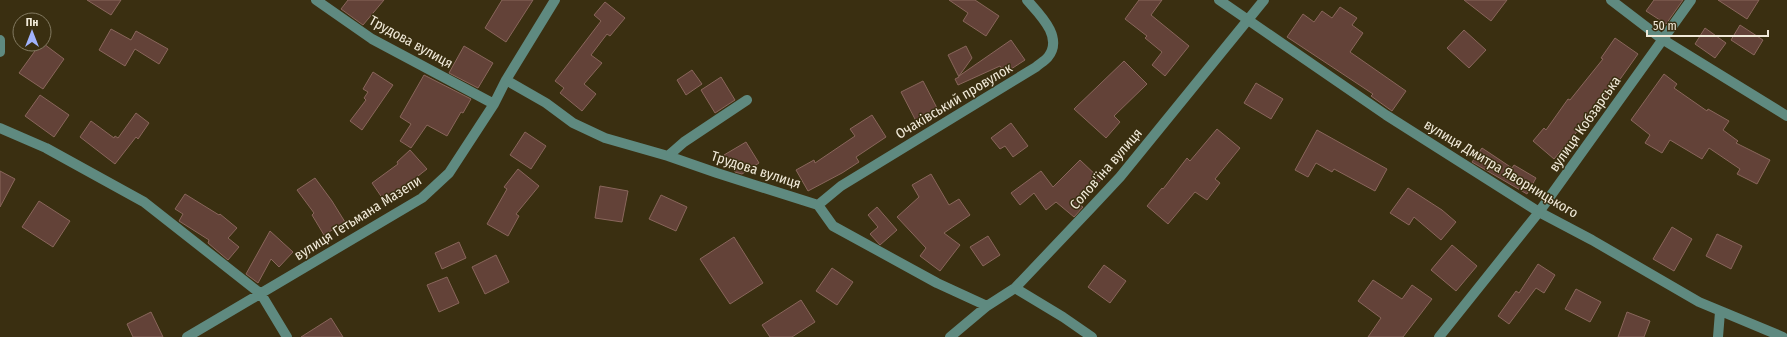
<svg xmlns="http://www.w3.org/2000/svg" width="1787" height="337" viewBox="0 0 1787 337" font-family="'Fira Sans Condensed',sans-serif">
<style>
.building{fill:#634238;stroke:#89665b}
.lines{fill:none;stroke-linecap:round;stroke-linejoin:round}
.minor{stroke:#5f8a80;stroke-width:10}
.labels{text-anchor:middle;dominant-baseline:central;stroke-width:3;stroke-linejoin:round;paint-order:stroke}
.street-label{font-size:14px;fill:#f1ead9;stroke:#3a2f11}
</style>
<rect width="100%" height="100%" fill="#3a2f11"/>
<path class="building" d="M87,0H121L111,15Z
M348,0H384L363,25L341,9Z
M502,0H533L506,42L485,28Z
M949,0H975L999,16L986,36L963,21L968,13Z
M1139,0H1162L1151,15L1189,46L1165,76L1152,65L1162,52L1145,38L1147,36L1125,19Z
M1464,0H1507L1491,21Z
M1654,0H1683L1666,24L1646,11Z
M1718,0H1759L1747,19Z
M605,2L625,18L610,36L607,34L591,55L602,63L584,84L596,94L582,111L560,93L564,88L555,81L601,21L594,15Z
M1340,7L1357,18L1352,25L1363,33L1350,52L1406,91L1392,111L1371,96L1373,94L1287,37L1303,14L1314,22L1322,11L1332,18Z
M1740,25L1763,40L1754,55L1731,40Z
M1705,28L1726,43L1715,58L1695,44Z
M111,29L131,40L136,31L168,49L159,64L135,49L125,66L99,50Z
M1464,30L1486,50L1469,68L1447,48Z
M1615,38L1638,54L1616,85L1617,86L1601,106L1597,103L1580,128L1554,159L1533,141L1544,128L1546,130L1568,99L1570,100L1603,59L1601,58Z
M1011,40L1025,60L1005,73L1000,66L958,85L955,79L959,77L948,55L966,46L972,58L959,76Z
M40,44H44L64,59L43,89L19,73Z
M464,46L493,63L478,88L449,73Z
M1124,61L1147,84L1114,116L1120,122L1106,138L1074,109Z
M692,70L702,84L686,95L677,80Z
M373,72L393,85L362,130L350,121L366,100L364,98L368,92L363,89Z
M1664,74L1677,84L1674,88L1707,111L1708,109L1729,121L1723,130L1738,141L1736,143L1770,160L1757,184L1737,174L1740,169L1709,148L1702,159L1670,140L1662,153L1645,143L1650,135L1631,120Z
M424,75L471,99L463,113L461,112L447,136L427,125L411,148L400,141L411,124L400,117Z
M721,77L735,100L715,113L701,90Z
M923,81L938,110L916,121L901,92Z
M1256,83L1283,99L1271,119L1244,103Z
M40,95L69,115L54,137L25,116Z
M136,113L149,123L138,139L136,137L115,164L80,137L91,121L114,138L115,136L118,138Z
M872,115L886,137L856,157L859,162L842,173L808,191L796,170L814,160L815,163L855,136L850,129Z
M1011,123L1028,146L1013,157L1005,146L1000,149L991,138Z
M1217,129L1240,148L1215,179L1220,183L1207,200L1195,192L1168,224L1147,206L1162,188L1163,189L1187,158L1190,161Z
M1317,130L1387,169L1375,191L1334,169L1332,172L1316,163L1308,177L1295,170Z
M525,132L546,146L531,169L510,155Z
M746,142L759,163L742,174L735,172L724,155Z
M1482,148L1512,168L1514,165L1536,178L1527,194L1472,162Z
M410,150L427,169L385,202L372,183L398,164L397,162Z
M1080,160L1101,180L1078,204L1083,207L1074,217L1056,202L1046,210L1034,193L1020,205L1011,193L1041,171L1053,187Z
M518,169L539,186L516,214L519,216L508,236L487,224L507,189L504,187Z
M0,171L15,179L0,207Z
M931,174L949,205L959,199L970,215L944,233L960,245L940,271L920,256L926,248L897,217L919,197L912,185Z
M315,178L332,201L345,222L324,235L312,215L314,213L297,190Z
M600,186L628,191L622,222L595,218Z
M1408,188L1442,210L1456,222L1441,240L1414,217L1409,225L1390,213Z
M185,194L219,215L220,214L237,228L228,238L239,247L228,260L208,243L209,240L179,221L183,214L175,209Z
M661,195L687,207L676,231L649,219Z
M39,201L70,221L53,247L22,227Z
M877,207L897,230L880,245L870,234L878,227L868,215Z
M1672,227L1692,239L1674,271L1653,259Z
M270,231L293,252L279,267L271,259L258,283L246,274Z
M1717,234L1742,246L1731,269L1706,256Z
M988,236L1000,255L983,266L970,247Z
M734,237L763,283L730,304L700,259Z
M459,242L466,258L442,269L435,253Z
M1452,245L1477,266L1456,291L1431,270Z
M496,255L509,282L485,294L472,267Z
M1538,264L1555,275L1544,293L1536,288L1509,324L1498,316L1516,291L1519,293Z
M1104,265L1126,281L1110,303L1088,287Z
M832,268L853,282L837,305L816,291Z
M447,277L459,303L439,312L427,285Z
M1373,280L1402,299L1412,285L1432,299L1403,337H1368L1381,318L1358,301Z
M1576,289L1601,302L1590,322L1565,309Z
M801,300L815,322L792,337H770L762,325Z
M151,312L163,337H133L127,324Z
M1627,312L1650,321L1644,337H1618Z
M331,318L343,337H301Z"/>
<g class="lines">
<path class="minor" d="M316,0L372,39L494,104
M1219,0L1386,115L1539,212L1592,240L1699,302L1783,337
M1611,0L1662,39L1787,116
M0,40V52
M506,80L546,103L573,123L605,138L668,156L717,173L818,205L833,226L937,283L987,306
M0,128L46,148L144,202L261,294L287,337
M668,156L684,142L747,100
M818,205L841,186L1036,67C1039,64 1045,61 1048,57C1064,37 1039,14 1027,0
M1015,288L1063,317L1092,337
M187,337L422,198L449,173L494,104L506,80L555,0
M950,337L987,306L1015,288L1091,208L1120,177L1264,0
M1439,337L1539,212L1691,0
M1718,337L1720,312"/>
</g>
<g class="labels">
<g class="street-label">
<text transform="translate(411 42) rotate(29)">Трудова вулиця</text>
<text transform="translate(954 101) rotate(-31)">Очаківський провулок</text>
<text transform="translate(1585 124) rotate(-55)">вулиця Кобзарська</text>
<text transform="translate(1106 169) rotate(-49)">Солов'їна вулиця</text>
<text transform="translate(1501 169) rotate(31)">вулиця Дмитра Яворницького</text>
<text transform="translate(756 170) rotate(18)">Трудова вулиця</text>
<text transform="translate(358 218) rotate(-32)">вулиця Гетьмана Мазепи</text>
</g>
</g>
<g transform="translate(32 32)"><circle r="19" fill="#3a2f11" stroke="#837a61"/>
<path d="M0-3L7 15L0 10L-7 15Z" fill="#a1b3fd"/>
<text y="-6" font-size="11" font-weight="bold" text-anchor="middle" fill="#f1ead9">Пн</text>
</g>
<path d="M1647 30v6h121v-6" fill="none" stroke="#f1ead9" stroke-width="2"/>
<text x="1653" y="30" font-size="12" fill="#f1ead9" stroke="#3a2f11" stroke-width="3" paint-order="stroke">50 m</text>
</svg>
